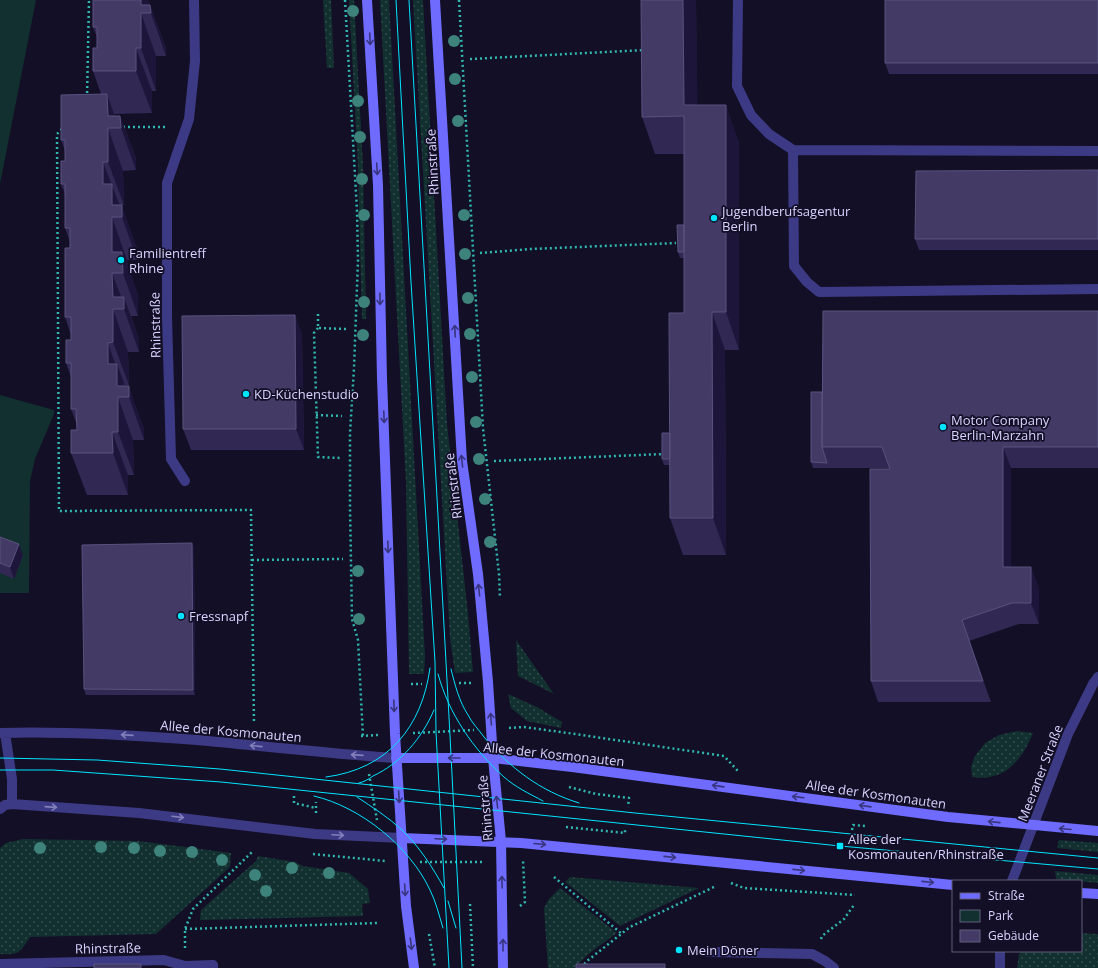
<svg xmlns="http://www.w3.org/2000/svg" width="1098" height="968" viewBox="0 0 1098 968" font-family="'Open Sans',sans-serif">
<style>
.grass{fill:url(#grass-dots)}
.green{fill:#12302f}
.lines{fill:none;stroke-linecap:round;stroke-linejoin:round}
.path{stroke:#2fb8b0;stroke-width:2.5;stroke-dasharray:2 3;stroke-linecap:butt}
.lane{stroke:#3d3a85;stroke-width:10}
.street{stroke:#3d3a85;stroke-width:10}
.secondary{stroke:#6f6bff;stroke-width:10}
.tram{stroke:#00e5ff;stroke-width:1}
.tree{fill:#3d827b}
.wall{fill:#312854}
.shaded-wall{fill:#1d163a}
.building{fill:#433a66;stroke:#5a527e}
.oneway{stroke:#38347d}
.oneway2{stroke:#837fbc}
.poi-dot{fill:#00e5ff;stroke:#130f26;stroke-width:1.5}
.labels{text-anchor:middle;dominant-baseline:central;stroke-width:3.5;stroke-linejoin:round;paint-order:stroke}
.street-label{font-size:13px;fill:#d9d4ff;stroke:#130f26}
.poi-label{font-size:13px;fill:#d9d4ff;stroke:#130f26;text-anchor:start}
</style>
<defs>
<pattern id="grass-dots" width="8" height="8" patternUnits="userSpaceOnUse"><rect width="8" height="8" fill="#12302f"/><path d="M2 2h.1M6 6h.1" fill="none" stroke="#344d4e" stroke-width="1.8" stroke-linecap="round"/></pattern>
</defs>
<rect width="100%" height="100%" fill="#130f26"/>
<path class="grass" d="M323,0H331L334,68H327Z
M349,0H354L363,166L366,319H362L358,166Z
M380,0H389L425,657L424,674H409L406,483Z
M413,0H423L447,424L468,613L473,672L455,673L450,638Z
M516,640L554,694L518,676Z
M508,694L537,707L562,722L561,728L527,721L511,708Z
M1017,731L1033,733C1022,760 1005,782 972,777L971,767L975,756L985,743L999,735Z
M23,839L139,841L231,853L230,867L156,934L30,937C20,953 19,955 0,954V848L6,843Z
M1059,840L1098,843V852L1057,848Z
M258,856L295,862L303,866L349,873L368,889L370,903L362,904L363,916L200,920L201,910L256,861Z
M1055,871L1098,875V883L1056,879Z
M570,877L699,888L620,926L565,882Z
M560,888L617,933C602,944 586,954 575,968H548L544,908L549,899Z
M1081,933L1098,934V968H1017L1019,954L1021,951H1081Z"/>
<path class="green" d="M0,0H36L0,184Z
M0,395L54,410V414L35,459L30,481L29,593H0Z"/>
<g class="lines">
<path class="path" d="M345,0L357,211L358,260L354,368L350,433V507L352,619L358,640L363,737
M459,0L483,428L499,574L500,598
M470,59L645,50
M87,98L89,0
M123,127H168
M62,129L57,134L59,511L251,510L254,724
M480,253L531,249L676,243
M318,314V328L346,329
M318,328L314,333L318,457L341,458
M316,415L342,416
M494,461L664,454
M252,560L343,559
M459,683H471
M411,684H422
M509,728L524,727L575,734L724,756L738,771
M413,733L474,730
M361,736L378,735
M369,774L377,820
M569,787L596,794L629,798L628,807
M294,796V803L316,808
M316,813V802
M566,827L625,833V829
M852,830L853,825L866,826
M313,854L385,861
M420,862H483
M554,877L622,934
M731,883L744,888L855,895
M470,904L473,968
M520,906L525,902L523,860
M185,929L378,923
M429,934L435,968
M821,939L822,936L844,919L854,905
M185,948V929L193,909L252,852
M581,968L587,961L630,927L716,886"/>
<path class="lane" d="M738,0L737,86L751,115L769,134L793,150L1098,151
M793,150L794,266L807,282L819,292L1098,289
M185,481L171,459L167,317V183L189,119L195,61L194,0
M708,952L812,954L825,961L834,968
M1000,968V951"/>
<path class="street" d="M0,733C66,731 131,735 197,740C263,746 329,754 396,758
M5,733L12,779V804
M0,809L5,805L12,804L139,813L315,834L402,838
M1012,881L1068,734L1093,684L1098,677
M0,964L164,960L185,966L213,965V968"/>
<path class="secondary" d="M367,0L378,185L382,378L395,734L406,906L414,968
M435,0L462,461L478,574L488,682L493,758L501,841L503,968
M396,758H493L572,767L948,817L1098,831
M402,838L521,843L953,885
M1081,893L1098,894"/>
<path class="tram" d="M396,0L411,282L435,662L436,732L449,968
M409,0C427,323 446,645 462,968
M451,669C455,685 459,701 468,715C472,723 479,730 484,737C510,768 540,791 579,803
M438,674C449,714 473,749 504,777C515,787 530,794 543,801
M0,758L97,760L220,769L635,813L1098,858
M0,770H53L221,782L840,846L1098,869
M326,777C388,769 422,727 430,668
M359,783C364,782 369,779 373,776C401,763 422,738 434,710
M314,796C361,807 410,847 430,890C436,902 439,915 443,928
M357,797C372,807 388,817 402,830C419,846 433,868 444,888
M448,901L456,928"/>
</g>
<g class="tree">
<circle cx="353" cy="11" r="6"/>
<circle cx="454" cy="41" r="6"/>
<circle cx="455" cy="79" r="6"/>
<circle cx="358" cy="101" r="6"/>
<circle cx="458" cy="121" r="6"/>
<circle cx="360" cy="137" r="6"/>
<circle cx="362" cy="179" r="6"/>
<circle cx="364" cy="215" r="6"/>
<circle cx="464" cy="215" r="6"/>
<circle cx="465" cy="254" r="6"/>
<circle cx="468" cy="298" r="6"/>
<circle cx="364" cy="302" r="6"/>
<circle cx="470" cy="334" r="6"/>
<circle cx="363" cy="335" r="6"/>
<circle cx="472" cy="377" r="6"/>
<circle cx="476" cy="422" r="6"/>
<circle cx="479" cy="459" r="6"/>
<circle cx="485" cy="499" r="6"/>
<circle cx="490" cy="542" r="6"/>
<circle cx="358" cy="571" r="6"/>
<circle cx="359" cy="619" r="6"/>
<circle cx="101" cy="847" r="6"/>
<circle cx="40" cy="848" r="6"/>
<circle cx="134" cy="848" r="6"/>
<circle cx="160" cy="851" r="6"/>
<circle cx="192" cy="852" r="6"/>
<circle cx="222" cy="860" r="6"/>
<circle cx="292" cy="868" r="6"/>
<circle cx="329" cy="873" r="6"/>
<circle cx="255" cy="875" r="6"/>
<circle cx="266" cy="891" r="6"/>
</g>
<path class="wall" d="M93,0H152H148L166,48V56H156V91H152V113L114,114L115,116H120L136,158V170L123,171L124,205H119L137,248V260H127L128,267L138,295V316H131L139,340V352H128L129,385H125L144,429V440H133L134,475H128V495H87L71,453L77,430V425L71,409V377L66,363L71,340V335L65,317L70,242L65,228V194L61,184L65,161V151L61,140L101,94L93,71L97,48V37L93,27Z
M641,0H696L697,105L739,142V350H725L726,555H683L670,518V465H664L662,459L670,433L684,313V258H680L678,252L684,225V154H655L642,117Z
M1098,0V74H889L885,63Z
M1098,170V250H919L915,239Z
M1098,311V468H1011V567L1039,588V624H1019L969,641L991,702H878L871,681L890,469L889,468H813L811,462L822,392Z
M295,315L302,336L304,450H191L183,429Z
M0,537L23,555L14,579L0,573Z
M192,543L194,549L195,695H86L84,689Z"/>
<path class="shaded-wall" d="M139,0H148L166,48V56L151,13L141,5Z
M683,0H696L698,142L684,105Z
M141,13L156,56V91L141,48Z
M136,48L152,91V113L136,71Z
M107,94L119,128L108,116Z
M726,105L739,142V350L726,312Z
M120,116L136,158V170L121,128Z
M108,128L123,171L124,205L108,162Z
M103,162L122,211V205L137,248V260L122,217H115L103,184Z
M112,217L127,260L128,267L138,295V316L123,273L112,252Z
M112,273L124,304V297L139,340V352L124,309L113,297Z
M113,309L128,352L129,385L113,342Z
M712,312L725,350L726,555L713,518Z
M295,315L302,336L304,450L296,429Z
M108,343L117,369V364L129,396V386L144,429V440L129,397H120L108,364Z
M118,397L133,440L134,475L118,432Z
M112,432L128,475V495L113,453Z
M1003,447L1011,468V588L1003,567Z
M192,543L194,549L195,695L193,690Z
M19,544L23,555L14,579L10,567Z
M1031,567L1039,588V624L1031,603Z"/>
<path class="building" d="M93,0H141V5H150L151,13H141V48H136V71H93V48H97V27H93Z
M641,0H683L684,105H726V312H712L713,518H670L669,313H684V116L642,117Z
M885,0H1098V63H885Z
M107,94L108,116H120L121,128H108V162H103V184H112V205H122V217H112V252H122L123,273H112L113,297H124V309H113V342L108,343V364H117V386H129V397H118V432H112L113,453H71V430H77L76,409H71V363H66V340H71V317H65V248H70V228H65V184H61V161H65V140H61V95Z
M1098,170V239H915L916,171Z
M677,225H684V252H678Z
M823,311H1098V447H1003V567H1031V603H1012L962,620L983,681H871L870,469H890L882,447H822Z
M295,315L296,429H183L182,316Z
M811,392H822V447L827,463L811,462Z
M662,433H670V459H662Z
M0,537L19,544L10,567L0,563Z
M192,543L193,690L84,689L82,545Z
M94,964H141V968H94Z
M576,964H665V968H576Z"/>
<defs><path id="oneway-shaft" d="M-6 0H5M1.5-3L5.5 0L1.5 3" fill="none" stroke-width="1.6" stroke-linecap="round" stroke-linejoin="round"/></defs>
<g class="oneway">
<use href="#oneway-shaft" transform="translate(370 39) rotate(87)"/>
<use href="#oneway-shaft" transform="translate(377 169) rotate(87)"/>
<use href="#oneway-shaft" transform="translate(380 299) rotate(89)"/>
<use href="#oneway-shaft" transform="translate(455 331) rotate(-93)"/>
<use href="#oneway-shaft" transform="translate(384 417) rotate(88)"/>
<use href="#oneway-shaft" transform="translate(462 461) rotate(-96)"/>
<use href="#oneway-shaft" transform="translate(388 547) rotate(88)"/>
<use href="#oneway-shaft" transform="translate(479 590) rotate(-96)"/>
<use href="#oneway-shaft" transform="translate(394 706) rotate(88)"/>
<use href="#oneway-shaft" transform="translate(491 719) rotate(-94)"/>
<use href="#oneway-shaft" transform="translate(454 758) rotate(-180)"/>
<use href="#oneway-shaft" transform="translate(718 786) rotate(-172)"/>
<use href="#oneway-shaft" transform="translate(399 797) rotate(86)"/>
<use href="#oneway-shaft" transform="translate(798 797) rotate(-173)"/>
<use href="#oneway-shaft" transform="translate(497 802) rotate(-96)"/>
<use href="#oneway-shaft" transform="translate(865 806) rotate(-172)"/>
<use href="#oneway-shaft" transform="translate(994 822) rotate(-174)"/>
<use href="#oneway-shaft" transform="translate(1065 829) rotate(-175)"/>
<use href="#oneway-shaft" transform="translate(441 839) rotate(2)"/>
<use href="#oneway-shaft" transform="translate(540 844) rotate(5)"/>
<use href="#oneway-shaft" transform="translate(670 857) rotate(6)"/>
<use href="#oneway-shaft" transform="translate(799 870) rotate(6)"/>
<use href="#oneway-shaft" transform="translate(502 882) rotate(-92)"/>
<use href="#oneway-shaft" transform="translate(928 882) rotate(6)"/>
<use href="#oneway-shaft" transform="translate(405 890) rotate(87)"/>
<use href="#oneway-shaft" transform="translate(411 944) rotate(83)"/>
<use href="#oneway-shaft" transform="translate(503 945) rotate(-90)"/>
</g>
<g class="oneway2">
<use href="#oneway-shaft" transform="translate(127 735) rotate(-176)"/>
<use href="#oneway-shaft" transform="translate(256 746) rotate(-174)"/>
<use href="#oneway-shaft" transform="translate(357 755) rotate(-176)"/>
<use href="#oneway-shaft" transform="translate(51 807) rotate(4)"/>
<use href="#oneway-shaft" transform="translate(178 817) rotate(7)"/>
<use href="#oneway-shaft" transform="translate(338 835) rotate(3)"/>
</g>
<g class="poi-dot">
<circle cx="714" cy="218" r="4"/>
<circle cx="121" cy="260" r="4"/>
<circle cx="246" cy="394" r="4"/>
<circle cx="943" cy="427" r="4"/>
<circle cx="181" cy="616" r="4"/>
<rect x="836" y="842" width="8" height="8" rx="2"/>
<circle cx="679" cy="950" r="4"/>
</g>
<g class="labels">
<g class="street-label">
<text transform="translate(432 162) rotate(-93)">Rhinstraße</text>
<text transform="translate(155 325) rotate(-91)">Rhinstraße</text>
<text transform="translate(453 486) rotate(-97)">Rhinstraße</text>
<text transform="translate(231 731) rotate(5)">Allee der Kosmonauten</text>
<text transform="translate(554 754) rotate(6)">Allee der Kosmonauten</text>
<text transform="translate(1040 773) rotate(-69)">Meeraner Straße</text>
<text transform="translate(876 794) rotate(8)">Allee der Kosmonauten</text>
<text transform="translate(485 808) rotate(-95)">Rhinstraße</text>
<text transform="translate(108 948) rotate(-1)">Rhinstraße</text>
</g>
<g class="poi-label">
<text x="722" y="211">Jugendberufsagentur<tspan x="722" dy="15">Berlin</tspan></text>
<text x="129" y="253">Familientreff<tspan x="129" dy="15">Rhine</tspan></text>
<text x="254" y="394">KD-Küchenstudio</text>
<text x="951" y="420">Motor Company<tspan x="951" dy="15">Berlin-Marzahn</tspan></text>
<text x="189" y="616">Fressnapf</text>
<text x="848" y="839">Allee der<tspan x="848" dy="15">Kosmonauten/Rhinstraße</tspan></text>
<text x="687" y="950">Mein Döner</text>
</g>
</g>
<rect x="952" y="880" width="130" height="72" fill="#130f26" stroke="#625e7d"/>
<rect x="960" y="893" width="20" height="6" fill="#6f6bff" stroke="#625e7d"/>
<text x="988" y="900" font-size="12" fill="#d9d4ff">Straße</text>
<rect x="960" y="910" width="20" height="12" fill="#12302f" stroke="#625e7d"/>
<text x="988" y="920" font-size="12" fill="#d9d4ff">Park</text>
<rect x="960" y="930" width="20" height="12" fill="#433a66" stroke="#625e7d"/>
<text x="988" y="940" font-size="12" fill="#d9d4ff">Gebäude</text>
</svg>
